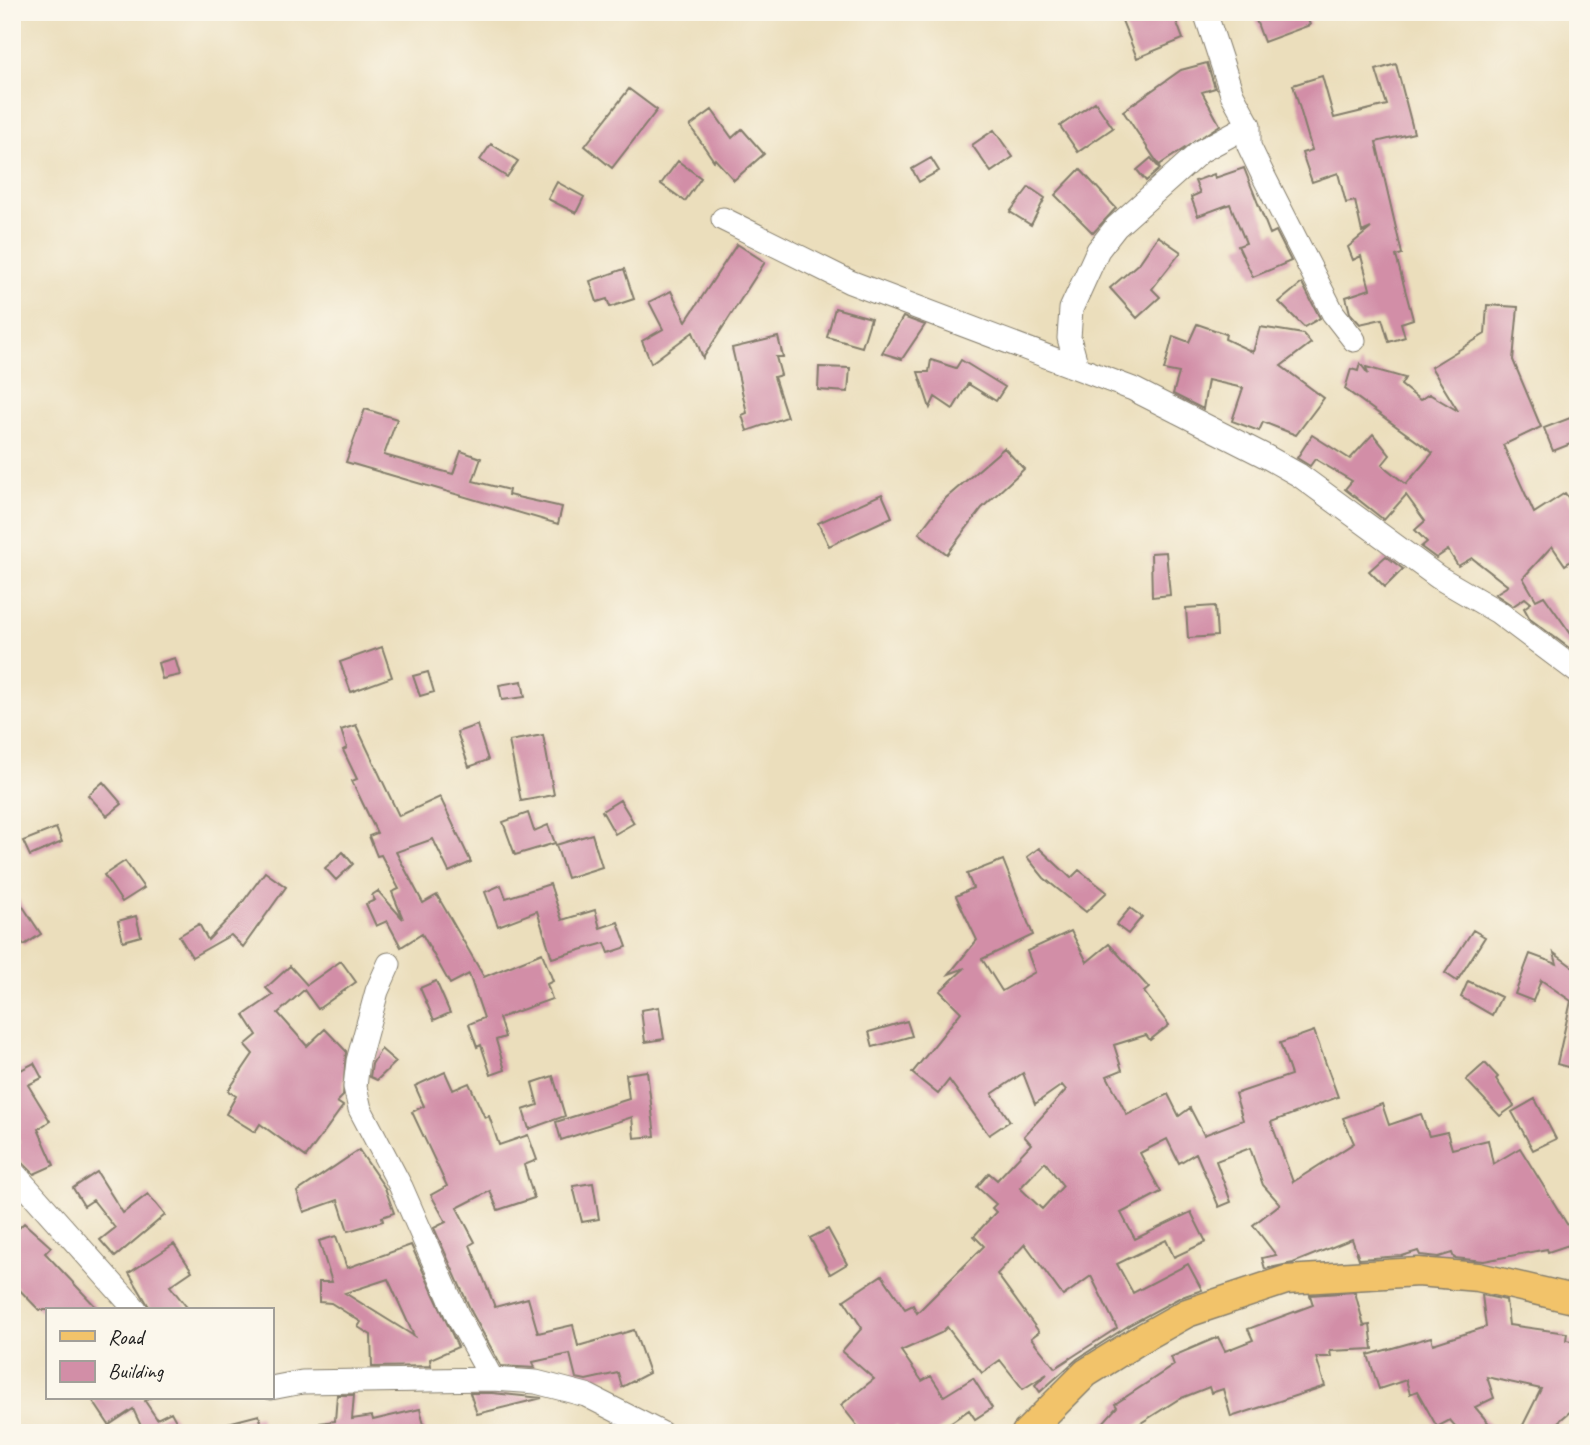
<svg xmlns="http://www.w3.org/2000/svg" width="1590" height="1445" viewBox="0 0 1590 1445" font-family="Caveat,sans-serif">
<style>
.building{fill:#d28ea7;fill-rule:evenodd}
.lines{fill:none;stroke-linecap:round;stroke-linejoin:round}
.minor-casing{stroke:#847d6c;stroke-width:25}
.major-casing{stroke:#847d6c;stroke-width:31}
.minor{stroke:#fff;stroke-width:23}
.major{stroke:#f2c36a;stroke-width:28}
</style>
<rect width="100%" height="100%" fill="#fbf7ec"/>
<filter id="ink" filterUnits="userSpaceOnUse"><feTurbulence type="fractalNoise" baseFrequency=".0143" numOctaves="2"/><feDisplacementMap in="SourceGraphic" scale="14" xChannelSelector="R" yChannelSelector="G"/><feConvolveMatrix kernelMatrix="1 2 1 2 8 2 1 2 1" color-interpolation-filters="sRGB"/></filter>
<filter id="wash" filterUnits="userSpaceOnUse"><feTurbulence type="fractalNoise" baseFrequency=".00686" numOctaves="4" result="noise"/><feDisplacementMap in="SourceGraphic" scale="28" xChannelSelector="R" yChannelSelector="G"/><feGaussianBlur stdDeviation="1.57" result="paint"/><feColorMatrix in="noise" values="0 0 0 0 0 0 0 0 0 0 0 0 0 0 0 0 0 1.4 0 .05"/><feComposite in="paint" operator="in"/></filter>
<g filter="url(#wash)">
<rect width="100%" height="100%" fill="#ebdebc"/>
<g id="blocks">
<path class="building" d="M1134,12H1173L1183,39L1137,58L1121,18Z
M1253,12H1305L1310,25L1264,42Z
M1207,63L1215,88L1202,92L1220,125L1159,165L1123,111L1181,70Z
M1396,64L1414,133L1376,142L1402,254L1396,256L1413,319L1401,323L1405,337L1389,342L1382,319L1360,324L1350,313L1346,297L1370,289L1361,256L1353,260L1348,247L1371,228L1362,232L1355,201L1346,203L1338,173L1312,182L1302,153L1312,150L1293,85L1322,76L1334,118L1387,105L1376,70Z
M629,89L657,110L612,168L585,146Z
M1095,102L1113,128L1078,152L1060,126Z
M712,110L732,138L742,129L764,154L734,180L715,159L714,161L690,126Z
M994,130L1013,157L991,172L972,145Z
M491,144L518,161L507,177L480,160Z
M931,158L939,171L919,182L912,169Z
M1151,158L1160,169L1146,181L1137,170Z
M678,161L701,178L685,201L661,184Z
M1244,168L1270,234L1276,231L1291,261L1253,277L1238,246L1246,243L1230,204L1198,216L1191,197L1200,193L1195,181L1214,174L1215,178Z
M1080,169L1116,208L1093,233L1055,195Z
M557,182L584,197L576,213L548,199Z
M1029,187L1045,198L1031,225L1010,212Z
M1158,236L1181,252L1152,289L1160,297L1137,318L1110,288L1140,262Z
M737,244L765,262L703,358L693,332L651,363L642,341L663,329L649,302L671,291L686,321Z
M624,269L634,299L610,307L607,299L597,302L590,281Z
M1302,283L1320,318L1304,327L1279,302Z
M1487,305L1518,307L1513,360L1541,427L1503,445L1534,513L1565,493L1578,512V556L1565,565L1552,546L1523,578L1536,600L1544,596L1578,644L1572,650L1530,619L1524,608L1531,603L1525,598L1513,606L1495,594L1508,586L1472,558L1458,566L1448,550L1436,558L1421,547L1427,542L1415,530L1425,521L1406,495L1384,520L1345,489L1352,481L1315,459L1310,466L1297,458L1312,435L1350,459L1373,434L1390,455L1382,465L1406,484L1433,453L1345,389L1351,369L1358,371L1360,363L1368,374L1366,367L1405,378L1401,385L1420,400L1429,394L1458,411L1431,367L1485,334Z
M835,308L871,318L862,347L827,337Z
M903,317L925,325L902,359L882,353Z
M1197,324L1226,334L1225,339L1253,352L1260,327L1303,334L1311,343L1281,366L1324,398L1296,435L1263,422L1259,431L1232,421L1243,388L1208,380L1203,409L1173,394L1179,373L1164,370L1173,336L1189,342Z
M778,337L783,357H776L781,375L774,377L787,417L747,431L742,415L747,413L732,348Z
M931,360L956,368L961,360L1005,387L996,401L968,384L953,409L935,397L930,408L918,372H929Z
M819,367L850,368L848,392L818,390Z
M365,409L397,419L384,455L453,474L461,451L481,458L473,481L509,490L508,495L562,507L558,524L346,462Z
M1578,415V441L1553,451L1544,428Z
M1004,448L1024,469L982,508L947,554L919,533L946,498Z
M882,494L892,517L829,546L818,523Z
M1166,552L1170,595L1152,597L1151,553Z
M1386,556L1403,569L1385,587L1369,571Z
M1215,606L1217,636L1188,638L1186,608Z
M382,647L392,677L351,692L340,662Z
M175,658L180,675L162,679L158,663Z
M428,672L434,692L420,696L413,676Z
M522,681L525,697L502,700L499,685Z
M356,725L399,816L440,797L471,862L449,872L433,839L396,852L423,903L437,895L484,977L542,953L553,981L547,984L552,999L499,1018L505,1037L496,1040L505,1070L491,1075L481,1045L477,1047L469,1024L484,1018L469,974L450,984L422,934L401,947L387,921L376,926L366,904L375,900L372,895L378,891L403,919L392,892L399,889L381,855L377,856L369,836L377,833L352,781L357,779L343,750L347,748L341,730Z
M477,725L488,760L469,767L457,732Z
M543,735L554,795L521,801L509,741Z
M103,782L122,804L107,816L88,795Z
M620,800L634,823L615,834L602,811Z
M528,813L534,831L548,825L555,843L515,855L503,822Z
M56,828L62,842L30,856L23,841Z
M592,834L602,867L567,878L556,845Z
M1039,848L1071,878L1079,870L1107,892L1086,912L1044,878L1027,857Z
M343,852L353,864L336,880L325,868Z
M1003,860L1033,935L982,959L1002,991L1035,972L1027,951L1071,931L1087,962L1109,944L1149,988L1144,992L1169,1025L1150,1040L1146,1035L1114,1045L1122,1070L1107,1076L1127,1115L1168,1094L1179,1116L1190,1108L1204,1135L1243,1120L1235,1094L1291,1075L1280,1043L1314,1031L1338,1097L1271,1122L1293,1182L1354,1143L1343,1118L1382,1104L1389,1125L1421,1114L1429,1136L1447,1132L1452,1149L1488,1140L1493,1164L1520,1148L1578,1242L1548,1252L1547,1249L1484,1261L1454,1258L1452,1253L1439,1257L1420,1255L1418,1251L1402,1256L1359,1259L1352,1239L1293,1263L1265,1269L1262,1258L1276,1255L1253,1225L1280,1204L1263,1185L1250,1148L1216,1161L1231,1202L1219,1207L1196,1153L1179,1163L1167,1139L1140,1153L1161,1192L1121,1213L1135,1239L1191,1212L1206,1242L1174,1257L1166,1240L1117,1264L1133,1293L1188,1264L1202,1290L1179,1298L1131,1324L1077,1359L1040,1392L1035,1385L1047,1374L1023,1389L1000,1360L982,1373L947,1327L941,1333L901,1351L922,1381L931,1376L944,1396L973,1378L992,1408L975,1419L969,1410L935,1433H903L897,1425L887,1433H863L841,1405L874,1379L842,1351L862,1328L844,1300L882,1275L905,1309L913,1305L917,1313L984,1246L974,1236L996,1212L992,1208L996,1204L977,1187L989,1173L997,1180L1031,1144L1024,1136L1066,1090L1062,1085L1035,1104L1023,1073L992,1094L1010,1121L989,1135L949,1080L938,1094L912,1073L961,1012L940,991L965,968L949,974L977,940L956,896L973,888L967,874ZM1045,1162L1063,1186L1042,1209L1020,1188ZM1025,1244L1063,1296L1091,1276L1117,1328L1055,1368L1031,1338L1039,1332L997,1274Z
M125,861L144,888L122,902L104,875Z
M265,872L286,887L243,947L231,935L192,957L179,936L199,924L208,940L236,911Z
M550,884L562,920L595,910L600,928L618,922L627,947L609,953L605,943L552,958L537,911L498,926L485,892L501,885L506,898Z
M12,890L41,934L24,945L12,927Z
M1130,908L1142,917L1128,934L1116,925Z
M136,916L141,936L123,941L118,921Z
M1473,930L1485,937L1457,981L1445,973Z
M1554,953L1578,971V1070L1557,1064L1571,1001L1541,980L1533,1001L1515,994L1530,954L1557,964Z
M341,961L356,982L318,1009L304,990L278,1013L307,1046L325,1029L346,1051L343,1096L337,1102L343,1106L306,1157L260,1124L255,1132L226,1114L236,1096L228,1091L253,1054L245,1045L257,1035L244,1015L273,995L266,988L290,966L307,985Z
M436,981L450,1013L434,1020L420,988Z
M1468,981L1501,997L1492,1015L1461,997Z
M659,1007L664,1039L645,1042L641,1010Z
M907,1021L912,1036L873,1047L869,1032Z
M381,1049L396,1062L377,1080L370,1077L372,1064Z
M12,1061L19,1071L34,1063L42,1078L28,1085L50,1121L38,1129L54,1165L34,1174L12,1152V1146L20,1143L12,1131Z
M1485,1063L1498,1077L1496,1079L1514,1106L1500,1116L1466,1080Z
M647,1071L655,1136L634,1138L632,1117L561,1140L556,1122L629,1099L626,1074Z
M445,1072L453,1090L469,1083L485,1118L489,1116L499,1145L528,1135L537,1160L524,1165L534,1198L498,1210L490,1191L457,1208L475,1242L470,1245L495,1307L528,1298L538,1333L573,1325L578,1346L634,1330L649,1373L622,1387L618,1373L586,1380L576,1378L570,1354L533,1362L535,1368L501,1366L472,1313L434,1228L446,1222L431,1195L447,1186L412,1112L424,1106L415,1086Z
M553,1076L565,1116L529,1129L523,1110L538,1105L532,1083Z
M1535,1099L1556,1139L1533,1150L1512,1112Z
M359,1150L385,1188L394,1213L382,1217L383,1221L348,1231L338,1200L304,1212L297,1192Z
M97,1172L123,1213L148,1194L165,1215L115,1257L100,1240L115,1228L93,1200L84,1206L73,1188Z
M593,1183L599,1219L582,1222L573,1186Z
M24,1223L51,1247L45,1253L99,1310H39L12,1282V1235Z
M828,1229L847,1264L830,1274L810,1238Z
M336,1236L347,1268L411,1245L458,1347L430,1359L431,1366L372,1367L371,1335L358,1327L361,1322L331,1303L319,1302V1282H332L319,1241ZM388,1279L414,1336L345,1293Z
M174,1244L192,1271L170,1286L189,1310H151L129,1273Z
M1355,1292L1364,1326L1370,1325L1373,1349L1330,1351L1331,1357H1316L1325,1386L1231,1417L1223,1389L1211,1393L1209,1387L1179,1399L1125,1433H1094L1117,1407L1115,1404L1174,1365L1171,1357L1218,1337L1225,1351L1253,1340L1248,1329L1313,1305L1310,1295Z
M1482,1295L1506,1300L1509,1325L1567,1333L1566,1340L1578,1342V1405L1545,1433H1519L1541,1389L1487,1377L1494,1398L1475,1407L1497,1433H1461L1450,1420L1437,1427L1417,1391L1410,1394L1406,1380L1379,1389L1368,1355L1431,1337L1433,1344L1486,1327Z
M470,1393H492L542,1398L477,1414Z
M337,1395H354L352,1419L372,1416L373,1420L420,1409L426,1433H320V1423L335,1421Z
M91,1398H150L145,1401L157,1419L171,1412L181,1430L133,1433L142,1428L133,1409L109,1425Z
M259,1415L264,1433H212V1427Z"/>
</g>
</g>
<g filter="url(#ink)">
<use href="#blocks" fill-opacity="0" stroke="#847d6c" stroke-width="2"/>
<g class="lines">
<g class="minor-casing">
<path id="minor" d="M1249,125V146L1262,173L1333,313L1354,340
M723,219L850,282L1133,389L1267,457L1299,475L1438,577L1498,612L1578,672
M1077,367L1069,338L1071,309L1098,250L1116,227L1201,151L1249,125L1232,94L1205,12
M389,964L377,991L358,1061L355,1087L360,1109L401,1187L459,1319L492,1379
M12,1171L136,1310
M271,1388L302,1382L492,1379L536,1382L586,1395L661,1433"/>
</g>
<g class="major-casing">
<path id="major" d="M1026,1433L1086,1373L1139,1340L1187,1313L1286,1280L1418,1272L1478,1277L1578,1300"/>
</g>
<use href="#minor" class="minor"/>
<use href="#major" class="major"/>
</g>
</g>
<rect width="1590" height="1445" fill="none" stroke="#fbf7ec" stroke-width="42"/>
<rect x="46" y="1308" width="228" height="91" fill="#fbf7ec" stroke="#a29f99" stroke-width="2"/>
<rect x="60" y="1331" width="35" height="10" fill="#f2c36a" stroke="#a29f99" stroke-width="2"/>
<text x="108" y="1344" font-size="21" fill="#1c1c1c">Road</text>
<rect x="60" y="1361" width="35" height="21" fill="#d28ea7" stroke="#a29f99" stroke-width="2"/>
<text x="108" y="1378" font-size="21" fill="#1c1c1c">Building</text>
</svg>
